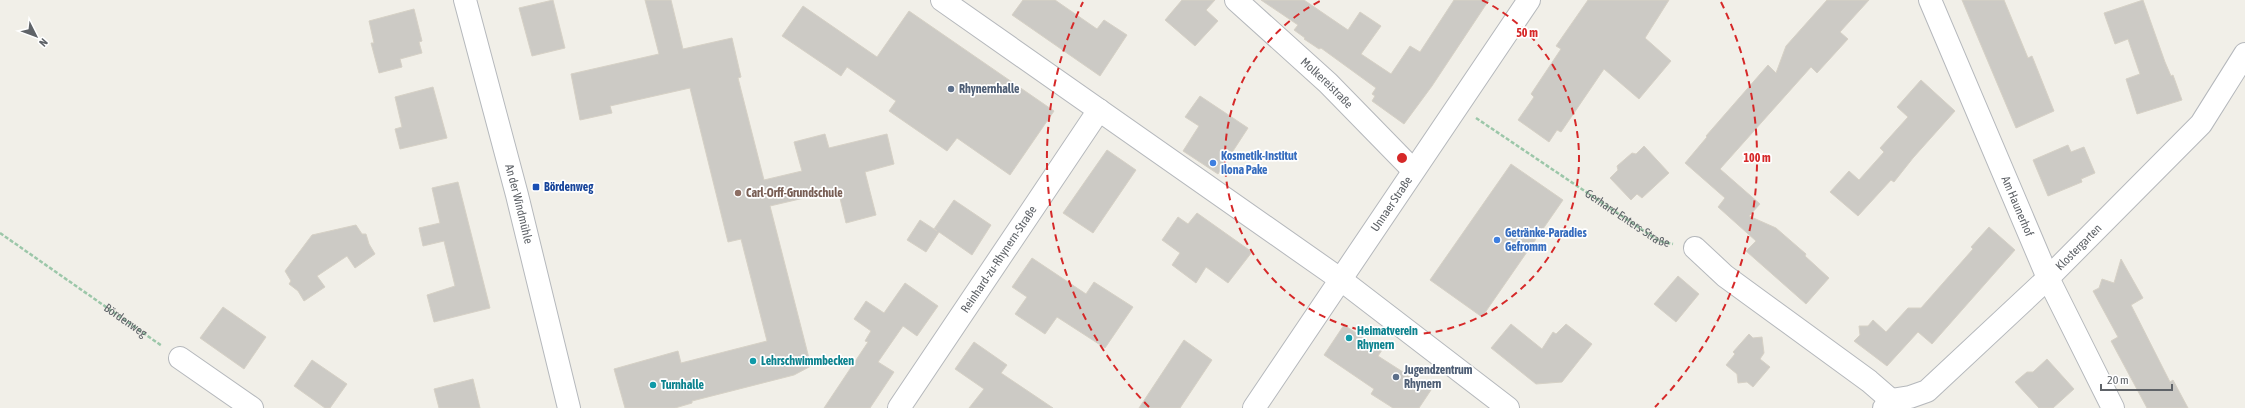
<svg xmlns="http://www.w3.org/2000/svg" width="2245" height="408" viewBox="0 0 2245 408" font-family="'Asap Condensed',sans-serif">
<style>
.building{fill:#cccac5;stroke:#d6d1c6}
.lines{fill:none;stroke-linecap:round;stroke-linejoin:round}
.minor-casing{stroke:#b5b8bc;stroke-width:24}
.path{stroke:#9cc7a9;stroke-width:2.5;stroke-dasharray:4 2;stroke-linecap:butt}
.minor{stroke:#fff;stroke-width:22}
.ring{fill:none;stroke:#d62828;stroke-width:2;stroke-dasharray:7 5}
.service-dot{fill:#5c6f8a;stroke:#fff;stroke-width:1.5}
.shop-dot{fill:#3f7fe0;stroke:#fff;stroke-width:1.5}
.transit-dot{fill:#1a4fb4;stroke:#fff;stroke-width:1.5}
.education-dot{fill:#8d6e63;stroke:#fff;stroke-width:1.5}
.culture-dot{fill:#0f9aa8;stroke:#fff;stroke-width:1.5}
.labels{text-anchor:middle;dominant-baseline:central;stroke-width:3.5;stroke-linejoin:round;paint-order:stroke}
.street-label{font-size:12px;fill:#5f6368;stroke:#fff}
.service-label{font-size:12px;font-weight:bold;fill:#4e5e75;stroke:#fff;text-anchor:start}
.shop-label{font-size:12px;font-weight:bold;fill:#366cbe;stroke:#fff;text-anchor:start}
.transit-label{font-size:12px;font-weight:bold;fill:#164399;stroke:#fff;text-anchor:start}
.education-label{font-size:12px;font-weight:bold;fill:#785e54;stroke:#fff;text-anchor:start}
.culture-label{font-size:12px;font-weight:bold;fill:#0d838f;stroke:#fff;text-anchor:start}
.centre{fill:#d62828;stroke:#fff;stroke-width:2}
.ring-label{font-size:12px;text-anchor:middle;font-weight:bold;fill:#d62828;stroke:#fff;stroke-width:3.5;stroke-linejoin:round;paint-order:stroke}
</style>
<rect width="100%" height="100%" fill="#f1efe8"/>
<path class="building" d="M553,0L565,48L532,56L519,8Z
M645,0H671L683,49L732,38L741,77L738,78L764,180L802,171L794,142L825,134L829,148L887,134L894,164L865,172L876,215L846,223L838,190L770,206L811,366L794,375L692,401V403L675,408H625L614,369L678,351L681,363L767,341L741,239L728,242L690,88L610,106L612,113L580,120L571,74L659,54Z
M1023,0H1055L1097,29L1104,20L1127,35L1100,76L1012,15Z
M1182,0H1215L1206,10L1218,21L1195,46L1165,20Z
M1261,0H1304L1348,30L1360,12L1381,26L1361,54L1391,74L1410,46L1420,52L1454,0H1489L1432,86L1404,124L1372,101L1375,96L1372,94L1376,88L1321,48L1319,49L1304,39L1305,38L1294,30L1298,25Z
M1588,0H1669L1645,38L1671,61L1639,99L1604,69L1561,132L1557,130L1549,142L1518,120L1534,97L1531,94L1561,49L1556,46Z
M1827,0H1869L1840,32L1848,39L1817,73L1811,67L1720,169L1760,204L1749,216L1776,228L1806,254L1805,256L1829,278L1806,304L1746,251L1756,241L1718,207L1725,198L1685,163L1707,137L1706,136L1768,65L1776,73L1786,46Z
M1962,0H2004L2028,58L2032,56L2054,111L2016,128Z
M2143,0L2165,62L2171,76L2173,75L2182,100L2137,114L2126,79L2140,74L2128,39L2115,44L2104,13Z
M803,6L877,57L909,11L1054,111L1010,175L957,138L947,151L889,111L896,101L847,67L841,76L782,36Z
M414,9L422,41L419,42L422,53L400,59L402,67L379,73L371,43H374L369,21Z
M1921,80L1955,111L1913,158L1894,182L1891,180L1858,216L1830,192L1849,171L1859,180L1884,152L1880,148L1908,117L1897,107Z
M433,87L447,138L400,149L395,129L402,127L395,97Z
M1200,96L1248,128L1218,174L1183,151L1199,126L1185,117Z
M2068,145L2071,152L2084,147L2095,173L2081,179L2082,182L2048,196L2033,160Z
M1644,146L1669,173L1642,198L1637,194L1631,200L1610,178L1618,170L1617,166L1632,153L1636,154Z
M1107,150L1136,170L1093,233L1063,213Z
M1511,164L1563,200L1482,317L1430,280Z
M458,182L490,308L434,322L427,295L455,286L444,241L423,246L419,228L440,223L432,188Z
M954,200L991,225L972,255L939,232L926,252L907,240L920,220L937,231L934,229Z
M1197,213L1252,252L1228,283L1206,267L1196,283L1172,265L1180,253L1162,240L1178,217L1188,224Z
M356,225L362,234H366L369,244L375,254L355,268L347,256L317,276L325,287L304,301L298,291L289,284L291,281L285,271L312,235Z
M1989,227L2015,250L1932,344L1918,332L1887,366L1854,341L1860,335L1859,326H1868L1873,320L1886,332L1908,308H1921L1973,249L1971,247Z
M1032,258L1086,294L1094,282L1133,307L1105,348L1057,317L1045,334L1015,314L1027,297L1012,287Z
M2121,259L2143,298L2131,305L2170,382L2173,380L2188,408H2147L2111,341L2118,337L2093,291L2099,288L2102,279L2114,283Z
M1678,276L1699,294L1676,322L1654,304Z
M905,283L938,306L917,336L903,326L878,362L894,372L870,408H824L868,342L865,341L871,331L854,319L866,301L884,313Z
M223,307L266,337L244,369L200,338Z
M1511,324L1542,349L1553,332L1556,334L1566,324L1592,344L1562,382L1536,384L1491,348Z
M1344,325L1382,350L1378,356L1431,390L1419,408H1393L1371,394L1374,389L1324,355Z
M1749,334L1753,338L1762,337L1764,353L1760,359L1770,367L1753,387L1747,382L1738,383L1737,374L1726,365L1735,354L1733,352Z
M1184,340L1212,360L1180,408H1139Z
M974,342L1007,365L1001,373L1053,408H969L984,389L955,369Z
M2047,359L2074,389L2053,408H2039L2015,382L2027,372H2033Z
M312,360L347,384L330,408H325L294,386Z
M473,379L480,408H439L434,389Z"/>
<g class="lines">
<g class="minor-casing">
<g id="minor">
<path id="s3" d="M465,0L517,195L569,408"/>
<path d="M942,0L1340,279L1508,408"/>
<path id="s4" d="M1236,0L1328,83L1413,170"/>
<path id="s5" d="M1930,0L2048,278L2113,408"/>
<path d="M1695,248L1725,276L1869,381L1891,400"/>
<path d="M180,358L252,408"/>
<path id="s6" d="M899,408L1099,110"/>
<path id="s7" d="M1254,408L1529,0"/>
<path id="s8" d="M1884,408L1891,400L1910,397L1927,391L2048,278L2201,124L2245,54"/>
</g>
</g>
<g class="path">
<path id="s1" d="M1476,118L1659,241L1673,244"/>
<path id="s2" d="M0,233L162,346"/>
</g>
<use href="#minor" class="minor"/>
</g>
<g class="ring">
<path d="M1482 0A177 177 0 1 1 1322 0"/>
<path d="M1149 407A355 355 0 0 1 1083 2M1721 2A355 355 0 0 1 1655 407"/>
</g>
<g class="service-dot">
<circle cx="951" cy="89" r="4"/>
<circle cx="1396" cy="377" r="4"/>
</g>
<g class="shop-dot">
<circle cx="1213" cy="163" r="4"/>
<circle cx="1497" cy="240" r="4"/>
</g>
<rect class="transit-dot" x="532" y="183" width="8" height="8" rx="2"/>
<circle class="education-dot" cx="738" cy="193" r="4"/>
<g class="culture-dot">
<circle cx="1349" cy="338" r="4"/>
<circle cx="753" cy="361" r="4"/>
<circle cx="653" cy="385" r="4"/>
</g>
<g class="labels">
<g class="street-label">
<text stroke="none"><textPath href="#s4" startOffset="123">Molkereistraße</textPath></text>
<text stroke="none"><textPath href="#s7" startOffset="246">Unnaer Straße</textPath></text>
<text stroke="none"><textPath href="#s3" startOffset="211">An der Windmühle</textPath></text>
<text stroke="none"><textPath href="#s5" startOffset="224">Am Haunerhof</textPath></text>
<text stroke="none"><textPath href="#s1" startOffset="182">Gerhard-Enters-Straße</textPath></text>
<text stroke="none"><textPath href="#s8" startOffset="257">Klostergarten</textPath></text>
<text stroke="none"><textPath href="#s6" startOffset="179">Reinhard-zu-Rhynern-Straße</textPath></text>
<text stroke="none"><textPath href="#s2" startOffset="153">Bördenweg</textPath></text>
</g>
<g class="service-label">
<text x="959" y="89">Rhynernhalle</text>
<text x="1404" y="370">Jugendzentrum<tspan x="1404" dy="14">Rhynern</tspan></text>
</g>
<g class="shop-label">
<text x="1221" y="156">Kosmetik-Institut<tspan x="1221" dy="14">Ilona Pake</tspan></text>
<text x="1505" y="233">Getränke-Paradies<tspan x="1505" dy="14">Gefromm</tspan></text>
</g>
<g class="transit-label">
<text x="544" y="187">Bördenweg</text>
</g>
<g class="education-label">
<text x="746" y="193">Carl-Orff-Grundschule</text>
</g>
<g class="culture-label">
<text x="1357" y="331">Heimatverein<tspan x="1357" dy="14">Rhynern</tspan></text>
<text x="761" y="361">Lehrschwimmbecken</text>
<text x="661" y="385">Turnhalle</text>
</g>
</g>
<circle cx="1402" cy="158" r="6" class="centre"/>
<g class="ring-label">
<text x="1527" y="37">50 m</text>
<text x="1757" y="162">100 m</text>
</g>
<g transform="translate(36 36) rotate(132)" stroke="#ffffff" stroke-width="3" paint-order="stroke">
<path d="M0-3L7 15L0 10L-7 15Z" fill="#5f6368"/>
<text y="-6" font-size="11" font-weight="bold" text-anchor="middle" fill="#5f6368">N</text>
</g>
<path d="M2101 384v6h71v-6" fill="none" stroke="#5f6368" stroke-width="2"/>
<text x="2107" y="384" font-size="12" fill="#5f6368" stroke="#ffffff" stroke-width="3" paint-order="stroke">20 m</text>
</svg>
